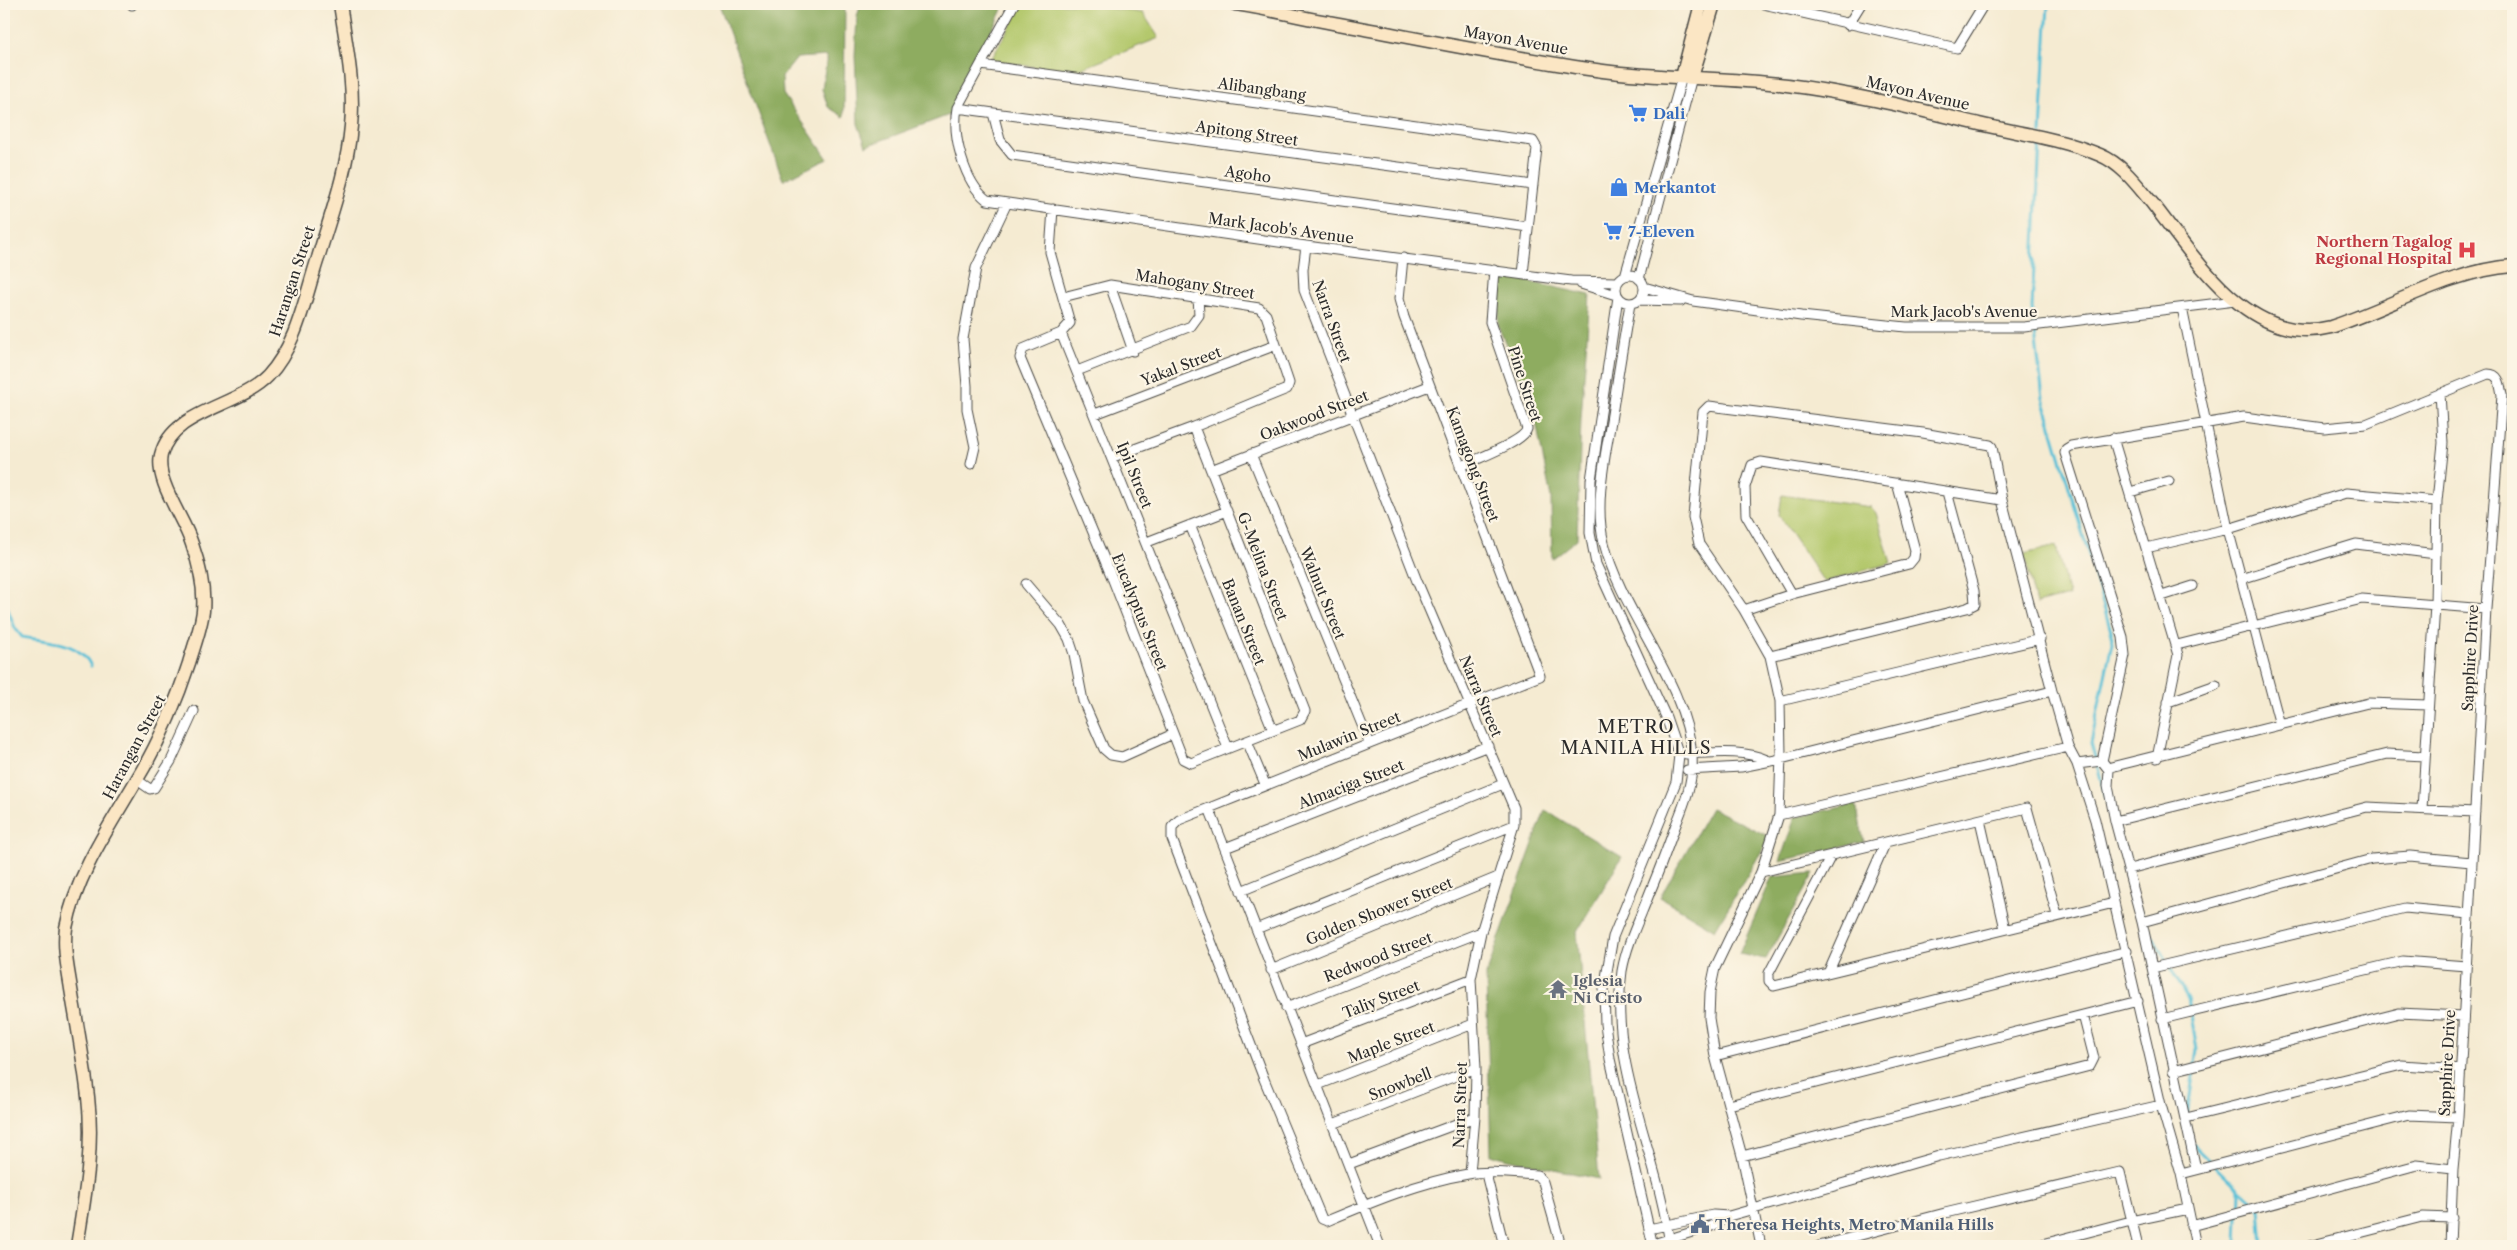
<svg xmlns="http://www.w3.org/2000/svg" width="2517" height="1250" viewBox="0 0 2517 1250" font-family="'Libre Caslon Text',serif">
<style>
.green{fill:#b3c86c;stroke:#6f7a4c}
.forest{fill:#8eac60;stroke:#5c6c46}
.lines{fill:none;stroke-linecap:round;stroke-linejoin:round}
.stream{stroke:#59c0d7;stroke-width:3}
.street-casing{stroke:#494844;stroke-width:11}
.secondary-casing{stroke:#494844;stroke-width:15}
.street{stroke:#fff;stroke-width:9}
.secondary{stroke:#fbe6c4;stroke-width:12}
.labels{text-anchor:middle;dominant-baseline:central;stroke-width:4.5;stroke-linejoin:round;paint-order:stroke}
.street-label{font-size:15px;fill:#2b2b2b;stroke:#fcf5e5}
.shop-label{font-size:15px;font-weight:bold;fill:#366cbe;stroke:#fcf5e5;text-anchor:start}
.health-label{font-size:15px;font-weight:bold;fill:#be3a42;stroke:#fcf5e5;text-anchor:end}
.worship-label{font-size:15px;font-weight:bold;fill:#5b616d;stroke:#fcf5e5;text-anchor:start}
.service-label{font-size:15px;font-weight:bold;fill:#4e5e75;stroke:#fcf5e5;text-anchor:start}
.quarter-label{font-size:18px;letter-spacing:1px;fill:#2b2b2b;stroke:#fcf5e5}
</style>
<rect width="100%" height="100%" fill="#fcf5e5"/>
<filter id="ink" filterUnits="userSpaceOnUse"><feTurbulence type="fractalNoise" baseFrequency=".02" numOctaves="2"/><feDisplacementMap in="SourceGraphic" scale="10" xChannelSelector="R" yChannelSelector="G"/><feConvolveMatrix kernelMatrix="1 2 1 2 8 2 1 2 1" color-interpolation-filters="sRGB"/></filter>
<filter id="wash" filterUnits="userSpaceOnUse"><feTurbulence type="fractalNoise" baseFrequency=".0096" numOctaves="4" result="noise"/><feDisplacementMap in="SourceGraphic" scale="20" xChannelSelector="R" yChannelSelector="G"/><feGaussianBlur stdDeviation="1.12" result="paint"/><feColorMatrix in="noise" values="0 0 0 0 0 0 0 0 0 0 0 0 0 0 0 0 0 1.4 0 .05"/><feComposite in="paint" operator="in"/></filter>
<g filter="url(#wash)">
<rect width="100%" height="100%" fill="#f5ebd2"/>
<path class="green" d="M1023,4H1081L1143,13L1159,38L1078,70L1048,69L990,60Z
M1782,495L1871,507L1876,513L1891,563L1824,582L1779,515Z
M2056,546L2069,596L2036,604L2024,554Z"/>
<path class="forest" d="M719,4H845L844,117L828,107L822,89L827,56L797,58L782,77L783,94L828,159L783,180Z
M861,4H1005L963,86L952,114L866,146L858,124L855,56L857,16Z
M1502,276L1590,295L1581,419L1577,539L1552,559L1551,498L1533,407L1498,326Z
M1856,804L1864,842L1780,861L1795,817Z
M1711,808L1770,837L1715,930L1660,897Z
M1545,810L1622,857L1577,932L1599,1179L1491,1155L1486,975Z
M1814,873L1766,959L1739,954L1772,877Z"/>
<g class="lines">
<path class="stream" d="M2041,133L2048,4
M2040,139L2032,308L2043,398L2113,638L2091,743L2108,805
M4,599L15,628L22,637C47,642 79,640 91,666
M2147,927L2188,999L2197,1049L2187,1116
M2194,1145L2239,1189L2237,1246
M2239,1189L2260,1208L2263,1246"/>
</g>
</g>
<g filter="url(#ink)">
<g class="lines">
<g class="street-casing">
<path id="street" d="M1014,4L957,108C952,136 964,182 987,200L1306,246L1571,281L1617,282
M1763,4L1957,48L1984,4
M132,5V4
M1848,25L1861,4
M981,65L1533,141L1537,148L1523,274
M957,108L1533,185
M993,113L1000,140L1012,155L1528,227
M1053,209L1050,252L1070,323L1061,333L1228,748
M1306,246L1303,270L1304,290L1417,581L1514,808V825L1481,932L1471,979L1476,1068L1475,1117L1470,1173
M1403,258L1399,299L1404,317L1540,676L1179,820L1172,827V839L1264,1079L1322,1219L1327,1221C1372,1202 1420,1182 1468,1174C1489,1170 1515,1174 1537,1175L1543,1182L1561,1246
M1616 289a14 14 0 1 1 28 0a14 14 0 1 1-28 0Z
M1625,276L1682,77
M1639,279L1692,77
M1581,284L1616,295
M1110,285L1133,351
M1644,287L1693,301L1801,316L1906,327H2024L2235,301
M1063,297L1110,285L1259,308L1266,315L1289,383L1287,389L1194,427L1113,457
M1618,297L1591,480L1590,533L1596,564L1666,717L1679,755L1676,782L1613,937L1604,989L1605,1024L1610,1059L1653,1246
M1639,300L1681,301
M1630,304C1623,343 1617,382 1611,421C1605,458 1594,506 1604,543C1622,614 1687,683 1692,756C1694,781 1684,805 1675,827C1667,849 1659,871 1650,892C1640,918 1627,943 1622,971C1608,1065 1659,1155 1670,1246
M2182,308L2228,529L2280,725
M1061,333L1023,349L1020,358L1113,580L1183,759L1191,763L1300,720L1305,711L1194,427
M1077,371L1191,326L1199,315L1198,297
M1095,414L1276,345
M2113,438L2178,655L2157,758
M1251,454L1369,742
M971,464L975,447L967,409V386L963,339L976,268L1007,203
M1460,467C1473,460 1524,442 1527,429L1490,322L1494,270
M1211,470L1429,386
M2130,492L2169,481
M1190,525L1273,730
M1147,542L1227,511
M2146,548L2228,529L2346,493L2437,501
M2241,579L2356,544L2436,554
M1026,584L1061,625L1069,639L1074,654L1083,701L1104,749L1111,755L1122,757L1173,734
M1792,594L1746,515L1745,487L1752,465L1761,462L2002,500
M2162,596L2193,586
M1744,610L1792,594L1909,564L1914,558L1915,550L1897,483
M2177,645L2362,599L2486,609
M1770,656L1967,608L1975,604L1974,591L1947,492
M1780,701L2040,639
M2168,702L2216,685
M1247,741L1265,784
M1686,754C1713,753 1742,749 1767,760
M2102,761L2109,770L2108,786L2115,821L2142,922L2196,1169
M2077,764L2102,761L2125,655L2123,637L2065,453L2066,449L2071,446L2244,417L2324,428L2366,424L2488,374C2500,374 2500,385 2502,395L2486,609L2458,1117L2453,1169L2450,1246
M1687,770L1741,767L1781,759L2052,691
M2109,770L2111,767L2368,703L2428,705
M137,780L150,789L154,788L171,761L194,711
M1209,808L1380,1246
M2422,809L2435,605L2437,501L2443,443L2440,393
M1779,815L2068,747
M1980,820L2005,929
M2115,821L2387,754L2424,756
M1225,848L1488,746
M1831,856L1769,973V981L1774,986L2114,903
M2129,869L2367,807L2475,812
M1761,872L2027,808L2057,915
M1241,891L1503,784
M2142,922L2372,859L2410,856L2471,862
M1256,929L1514,825
M2152,968L2405,908L2469,914
M1271,970L1498,877
M1829,971L1885,844
M1286,1008L1481,932
M2162,1019L2403,961L2466,966
M1301,1044L1471,979
M1715,1056L2127,951
M2173,1071L2399,1013L2463,1016
M1318,1085L1473,1024
M1729,1105L2138,1001
M2186,1118L2402,1065L2460,1069
M1333,1124L1476,1068
M1742,1156L2090,1066L2094,1058L2083,1015
M1349,1164L1475,1117
M1486,1174L1504,1246
M2181,1174L2409,1115L2458,1117
M2191,1226L2417,1165L2453,1169
M1649,1229L1713,1215L1729,1216
M1653,1244L1712,1226L1729,1216L1939,1156L2161,1105
M1761,1246L1742,1156L1715,1056L1709,1018L1710,992L1715,968L1761,872L1779,815L1781,755L1780,701L1770,656L1744,610L1699,544L1693,517L1703,412L1709,406L1923,433L1990,445L1992,447L2002,500L2052,691L2068,747L2077,764L2095,820L2161,1105L2181,1174L2196,1246
M1819,1246L1945,1213L2120,1172L2138,1246
M2035,1246L2131,1221L2188,1209
M2309,1246L2422,1217L2452,1218"/>
</g>
<g class="secondary-casing">
<path id="secondary" d="M1235,4C1266,8 1297,17 1328,22C1420,39 1511,58 1603,71C1664,79 1726,77 1787,85C1852,93 1916,109 1979,124C2019,133 2062,139 2100,155C2122,164 2137,185 2152,203C2195,257 2249,348 2331,327C2389,308 2452,270 2513,266
M1682,77L1701,4
M1692,77L1714,4
M77,1246C85,1196 94,1148 88,1097C84,1061 77,1025 71,989C68,969 63,948 66,928C76,875 109,827 136,781C159,743 175,706 189,663C194,646 201,628 203,611C205,589 199,564 192,544C184,518 155,482 161,455C172,410 239,407 268,376C297,345 305,297 318,258C331,214 347,172 351,126C355,85 346,44 340,4"/>
</g>
<use href="#street" class="street"/>
<use href="#secondary" class="secondary"/>
</g>
</g>
<defs>
<g id="supermarket-bare" transform="scale(1.5)"><path d="M-6-5.5h2.5l.6 2H6L4.5 2H-2.5L-4.4-4H-6ZM-1.5 3.2a1.3 1.3 0 1 0 .1 0ZM3 3.2a1.3 1.3 0 1 0 .1 0Z" fill="#3f7fe0" stroke="#fcf5e5" stroke-width="2.5" paint-order="stroke"/></g>
<g id="shop-bare" transform="scale(1.5)"><path d="M-5-2.5h2.3a2.7 3.5 0 0 1 5.4 0H5L5.5 6h-11ZM-1.5-2.5h3a1.5 2.3 0 0 0-3 0Z" fill="#3f7fe0" stroke="#fcf5e5" stroke-width="2.5" paint-order="stroke"/></g>
<g id="hospital-bare" transform="scale(1.5)"><path d="M-5-5h3v3.5h4V-5h3V5h-3V1.5h-4V5h-3Z" fill="#e0444e" stroke="#fcf5e5" stroke-width="2.5" paint-order="stroke"/></g>
<g id="temple-bare" transform="scale(1.5)"><path d="M0-6L5-2H3V0L6.5 2.5H4V6H1.5V3h-3V6H-4V2.5H-6.5L-3 0V-2H-5Z" fill="#6b7280" stroke="#fcf5e5" stroke-width="2.5" paint-order="stroke"/></g>
<g id="civic-bare" transform="scale(1.5)"><path d="M-.6-6.5H3V-4.5H.6V-3L4-1V1h2V6H-6V1h2V-1L-.6-3ZM-1.2 2.5V6h2.4V2.5Z" fill="#5c6f8a" stroke="#fcf5e5" stroke-width="2.5" paint-order="stroke"/></g>
</defs>
<g fill-rule="evenodd">
<use href="#supermarket-bare" x="1638" y="113"/>
<use href="#shop-bare" x="1619" y="187"/>
<use href="#supermarket-bare" x="1613" y="231"/>
<use href="#hospital-bare" x="2467" y="250"/>
<use href="#temple-bare" x="1558" y="989"/>
<use href="#civic-bare" x="1700" y="1224"/>
</g>
<g class="labels">
<g class="street-label">
<text transform="translate(1516 40) rotate(10)">Mayon Avenue</text>
<text transform="translate(1262 89) rotate(8)">Alibangbang</text>
<text transform="translate(1918 93) rotate(13)">Mayon Avenue</text>
<text transform="translate(1247 133) rotate(8)">Apitong Street</text>
<text transform="translate(1248 174) rotate(8)">Agoho</text>
<text transform="translate(1281 228) rotate(8)">Mark Jacob's Avenue</text>
<text transform="translate(292 281) rotate(-72)">Harangan Street</text>
<text transform="translate(1195 284) rotate(9)">Mahogany Street</text>
<text x="1964" y="311">Mark Jacob's Avenue</text>
<text transform="translate(1332 321) rotate(70)">Narra Street</text>
<text transform="translate(1181 366) rotate(-21)">Yakal Street</text>
<text transform="translate(1525 384) rotate(72)">Pine Street</text>
<text transform="translate(1314 415) rotate(-21)">Oakwood Street</text>
<text transform="translate(1473 464) rotate(69)">Kamagong Street</text>
<text transform="translate(1135 475) rotate(68)">Ipil Street</text>
<text transform="translate(1263 566) rotate(69)">G-Melina Street</text>
<text transform="translate(1323 593) rotate(68)">Walnut Street</text>
<text transform="translate(1140 612) rotate(68)">Eucalyptus Street</text>
<text transform="translate(1244 622) rotate(68)">Banan Street</text>
<text transform="translate(2470 658) rotate(-87)">Sapphire Drive</text>
<text transform="translate(1481 696) rotate(67)">Narra Street</text>
<text transform="translate(1349 736) rotate(-22)">Mulawin Street</text>
<text transform="translate(134 747) rotate(-62)">Harangan Street</text>
<text transform="translate(1351 784) rotate(-21)">Almaciga Street</text>
<text transform="translate(1379 911) rotate(-22)">Golden Shower Street</text>
<text transform="translate(1378 957) rotate(-21)">Redwood Street</text>
<text transform="translate(1381 999) rotate(-21)">Taliy Street</text>
<text transform="translate(1391 1042) rotate(-21)">Maple Street</text>
<text transform="translate(2447 1063) rotate(-87)">Sapphire Drive</text>
<text transform="translate(1400 1084) rotate(-21)">Snowbell</text>
<text transform="translate(1460 1105) rotate(-88)">Narra Street</text>
</g>
<g class="shop-label">
<text x="1653" y="113">Dali</text>
<text x="1634" y="187">Merkantot</text>
<text x="1628" y="231">7-Eleven</text>
</g>
<g class="health-label">
<text x="2452" y="241">Northern Tagalog<tspan x="2452" dy="17">Regional Hospital</tspan></text>
</g>
<g class="worship-label">
<text x="1573" y="980">Iglesia<tspan x="1573" dy="17">Ni Cristo</tspan></text>
</g>
<g class="service-label">
<text x="1715" y="1224">Theresa Heights, Metro Manila Hills</text>
</g>
<g class="quarter-label">
<text x="1636" y="727">METRO<tspan x="1636" dy="21">MANILA HILLS</tspan></text>
</g>
</g>
<rect width="2517" height="1250" fill="none" stroke="#fcf5e5" stroke-width="20"/>
</svg>
